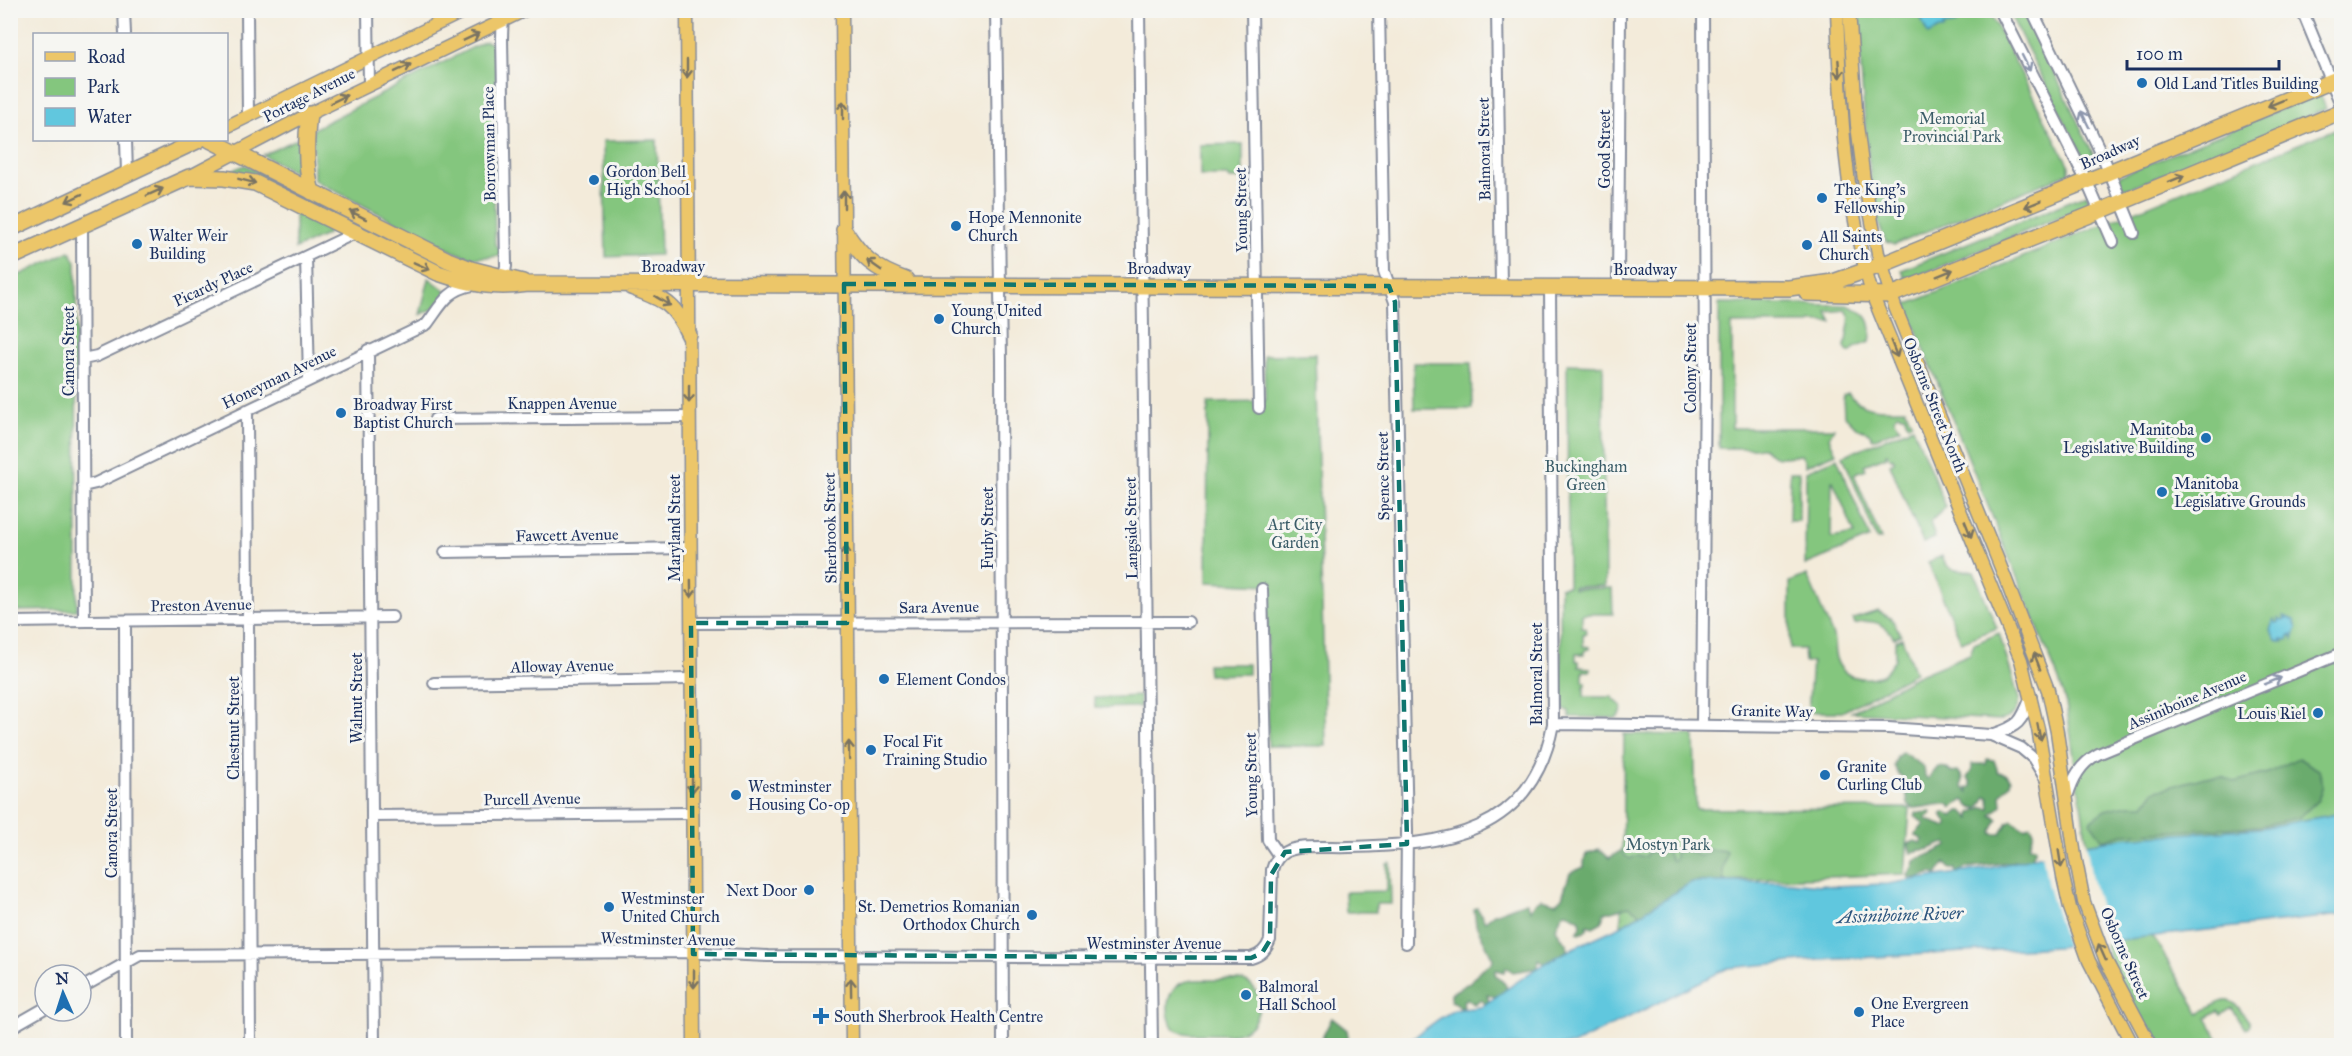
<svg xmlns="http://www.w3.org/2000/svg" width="2352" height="1056" viewBox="0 0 2352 1056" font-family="'IM FELL Great Primer',serif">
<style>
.green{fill:#84c67e;stroke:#507a6e;stroke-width:1.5;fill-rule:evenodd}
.forest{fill:#6bab6d;stroke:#436d66;stroke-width:1.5}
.water{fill:#61c7de;stroke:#3e7b9e;stroke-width:1.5}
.pier{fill:#f3ebda}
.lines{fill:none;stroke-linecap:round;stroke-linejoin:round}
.minor-casing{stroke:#878d9c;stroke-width:14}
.major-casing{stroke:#878d9c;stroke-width:15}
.highway-casing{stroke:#878d9c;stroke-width:18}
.minor{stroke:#fff;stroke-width:10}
.major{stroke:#ecc669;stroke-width:12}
.highway{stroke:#ecc669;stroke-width:15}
.oneway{stroke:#797363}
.oneway2{stroke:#8d97ae}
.marked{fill:none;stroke:#0f766e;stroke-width:4.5;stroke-dasharray:12 8;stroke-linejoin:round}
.poi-dot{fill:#1f6fb2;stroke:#f6f6f2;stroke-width:2}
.labels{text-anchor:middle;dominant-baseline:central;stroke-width:6;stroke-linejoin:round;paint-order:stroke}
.poi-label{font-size:16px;fill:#1b2f5e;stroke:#f6f6f2;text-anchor:start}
.street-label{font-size:16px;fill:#1b2f5e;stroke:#f6f6f2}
.park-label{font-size:16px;fill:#3a5c68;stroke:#f6f6f2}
.water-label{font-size:18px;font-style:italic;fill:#2c557e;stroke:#f6f6f2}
</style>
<rect width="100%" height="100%" fill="#f6f6f2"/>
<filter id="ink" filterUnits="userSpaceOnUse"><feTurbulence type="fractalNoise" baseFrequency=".0167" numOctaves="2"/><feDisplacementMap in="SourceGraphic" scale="12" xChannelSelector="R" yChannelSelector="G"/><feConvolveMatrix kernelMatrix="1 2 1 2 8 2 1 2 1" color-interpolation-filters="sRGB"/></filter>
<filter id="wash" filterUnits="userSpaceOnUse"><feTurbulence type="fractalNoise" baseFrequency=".008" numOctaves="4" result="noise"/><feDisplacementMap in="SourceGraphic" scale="24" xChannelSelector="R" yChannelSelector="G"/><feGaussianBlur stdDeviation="1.35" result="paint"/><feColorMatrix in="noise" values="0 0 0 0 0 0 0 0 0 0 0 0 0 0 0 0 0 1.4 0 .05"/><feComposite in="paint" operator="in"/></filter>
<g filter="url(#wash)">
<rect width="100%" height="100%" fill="#f3ebda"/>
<path class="green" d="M1858,11H1989L2069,166V173L1894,245L1886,242C1873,216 1871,183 1868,155C1863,107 1860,59 1858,11Z
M2008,11H2025L2096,160L2087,164Z
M485,41L495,45L503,106L499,176L494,185L495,244L500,250V256L472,258L452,251L314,180L313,129Z
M2320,93L2326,109L2128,189L2120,186L2119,176Z
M2335,129L2342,144L2341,815L2337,814L2261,828L2123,838L2087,844L2066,704L2059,680L1906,305Z
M299,138L304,147L305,178L263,155Z
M657,140L660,255L606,257L603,141Z
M1243,144V179H1230L1228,176H1200V145Z
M245,165L465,272L443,269L247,175L230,171Z
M2087,194L2090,203L2086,206L1918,276L1905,278L1902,270Z
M295,211L328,228V234L295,249Z
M70,251L76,262L77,610L11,611V279Z
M429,278L450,294L433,309L420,315Z
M1719,303L1847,305C1867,312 1874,321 1870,342L1856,347L1850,353L1847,351L1845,347L1850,317L1846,310L1827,312L1832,322H1810L1809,324H1732V428H1834L1829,438L1836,453L1805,466V461L1801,455C1784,456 1778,462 1763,448H1719Z
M1315,354L1326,746H1268L1267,585L1207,582L1208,402L1265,401L1264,355Z
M1413,363H1471L1472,409H1414Z
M1567,364L1603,365L1605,586L1573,587V589L1612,588L1613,614H1582V628H1585L1586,633L1583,634V646L1590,647V649L1585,650L1584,654H1576V661H1579V667L1590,668V671H1583V682H1586V686H1584V697H1612L1622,707L1621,714L1616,718L1570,717L1569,711L1562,709L1561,705L1560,587L1568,586Z
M1848,393C1862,412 1884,409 1905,409L1912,423L1908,425L1904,415L1897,414L1894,419L1900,428L1873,439L1869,433L1857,428L1844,415L1843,395Z
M1913,427L1946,507L1930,522L1935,538L1923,543L1914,521V517L1912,518L1890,464L1894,462V458L1891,459L1888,453H1886L1887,456L1864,465L1866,469L1854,474L1881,539L1877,540L1843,456Z
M1837,458L1870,538L1805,565L1806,471ZM1832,481H1833L1855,534L1831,538Z
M1790,472H1799V521H1789Z
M1942,556C1950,576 1957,568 1974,572L1997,628L1961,642L1928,562Z
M1807,575C1816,595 1824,616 1833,636C1835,643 1834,648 1835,654C1840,680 1864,682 1884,674L1895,659V641L1902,638L1915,673L1842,712H1808L1812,662H1805L1804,649H1790V582Z
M1878,611L1892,619L1901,635L1894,638C1886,623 1871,618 1855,624L1853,619Z
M1999,633L2019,699C2017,711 2014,717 2001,720L1851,712L1917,676L1970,654L1974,644Z
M1207,664H1248V674L1208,675Z
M1140,696V707L1095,708V698Z
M1624,734L1694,735L1696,809L1910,808L1905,874L1692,882L1621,926Z
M1390,863L1391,904H1376V912H1346L1345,892L1387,891V864Z
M2152,935L2199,1013C2229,998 2229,992 2250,1023L2249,1027L2245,1029L2232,1008L2221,1015L2218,1011L2207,1018L2222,1045H2216L2214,1040L2205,1045H2151L2113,974L2104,940Z
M1213,980C1223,980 1236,978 1246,982C1266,991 1262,1022 1243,1031C1231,1036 1218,1034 1206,1034C1194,1034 1184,1035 1174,1029C1164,1012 1165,986 1188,981C1196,979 1205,980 1213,980Z"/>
<path class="forest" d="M1902,752L1924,767L1925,776L1928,779L1938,767L1947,768L1950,772L1958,771L1963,778V787L1968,793L1967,788L1971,787V781L1967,778L1972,770V764H1986L1987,759L1994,760L1998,772L2007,774L2011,779L2010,784L2001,794L2002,805L1991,815L1998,819L1992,831L1993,834H2001L2008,822L2012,820L2024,828L2031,826L2034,832L2029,846L2035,847V851L2030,859L1966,868L1956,874L1955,869H1950L1945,863L1937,875L1931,873L1918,878H1909L1908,875L1914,866L1915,861L1948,846L1947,843C1937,844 1929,852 1919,850L1918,852L1911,853L1908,844L1915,841L1921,843L1923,840L1915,835L1924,824L1915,816L1916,813L1931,812L1932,814L1926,818L1927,820L1947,827L1948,824L1942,814L1946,812L1953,816L1959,811H1963L1971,819V813L1983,807L1990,808L1989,798L1986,796L1981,805L1977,808L1970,807L1964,800L1952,808L1949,804C1938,803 1925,808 1913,808L1908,804L1904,778L1899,775L1894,766L1897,757Z
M2298,758L2319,770L2323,785L2318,800L2300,817L2260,826L2124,834L2103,840L2090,822L2105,810L2127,805H2144L2154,791L2205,777H2222L2234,782L2268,773Z
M1599,849L1609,858L1622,850L1624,855L1630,859L1638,855L1645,857L1648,852L1659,853L1661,850H1666L1672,861L1675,859V852L1685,849L1699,856L1708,854V849L1727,851L1723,869L1724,883L1692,882L1641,914L1629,906L1604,913L1602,922L1593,927L1587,925V930L1580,933L1577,932L1581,926L1580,920L1567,912L1563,913L1556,928L1560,936L1567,943V951L1545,964L1538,959L1537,968L1513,972L1506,967L1505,972L1496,970L1495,974L1505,984L1507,988L1498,997L1487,995L1489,1002L1486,1004L1480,1000L1474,1004L1467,999L1463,1001L1464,1007L1460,1008L1456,1003L1451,1001V993L1469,983L1480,970L1492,963L1493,959L1476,925L1474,909L1477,908L1485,921L1494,914L1523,903L1527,902L1531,910L1534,904L1541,899L1556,903L1562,897L1570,873L1584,867C1584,848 1590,854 1599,849Z
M1332,1018L1347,1030L1349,1042L1355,1045H1324L1321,1040Z"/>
<path class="water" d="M1918,11H1959L1962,20L1955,21L1956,24L1943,26L1944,29H1939L1928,35Z
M2284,616L2294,620L2297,628L2293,639L2292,635L2289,636L2288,640L2282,639L2284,642L2276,640L2270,630L2274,619L2276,623L2279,622V618L2282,620L2285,619Z
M2337,814L2341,815V915L2057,947L1803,961L1728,968L1573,1045L1402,1046L1439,1019L1454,1010L1481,1007L1537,968L1573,948L1621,926L1692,882H1789L1832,886L1887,884L1990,868L2087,844L2123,838L2261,828Z"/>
<path class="pier" d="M2086,841L2092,879L2103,918L2112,942L2067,948L2048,887L2042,852Z"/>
</g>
<g filter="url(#ink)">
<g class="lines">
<g class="minor-casing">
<path id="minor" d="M124,10L125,34
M247,10L248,116
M368,10L369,85
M434,10L440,23
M503,10L502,38L506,266L504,277
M996,10L1001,359L1003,1046
M1139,10L1152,1046
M1252,10L1259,408
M1379,10L1384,271L1395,302L1407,831L1406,943
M1497,10L1501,286
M2000,10L2087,182L2113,242
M2032,10L2104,159L2134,233
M2302,10L2342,107
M126,140L127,173
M82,224L84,621
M306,257L309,379
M1618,287L1620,10
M368,350L374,1046
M83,359L97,356L355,233
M247,410L250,1046
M435,419L689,417
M83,486L96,483L146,459L427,324C442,304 447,290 473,285
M445,552L690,548
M1262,589L1268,840L1279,856
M125,621L126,1046
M10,622L392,617
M691,623L1188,622
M434,683L691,679
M1553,724L1888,728L1991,735L2021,748L2033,758L2045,778
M1702,725L1705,365L1703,10
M1992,735C2019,726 2021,723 2031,697
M2067,797C2073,778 2080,764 2098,754L2342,653
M372,816L692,813
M81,988L140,955L680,952L768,956L1251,958C1261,955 1266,950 1270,940L1272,870C1274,862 1278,856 1285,852C1299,844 1332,848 1349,847C1444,845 1532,835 1553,724L1550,287
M10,1028L45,1008"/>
</g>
<g class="major-casing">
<path id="major" d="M687,10L694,1046
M842,10L852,1046
M1837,10C1840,106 1845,203 1872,294L2021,660L2038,729L2063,877L2070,908L2089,961L2133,1046
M1849,10L1857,125L1864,180L1878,253L1895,307L2004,575L2048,690L2057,732L2075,856L2084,902L2106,961L2151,1046
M226,127L466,10
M189,177L309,114L525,10"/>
</g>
<g class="highway-casing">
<path id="highway" d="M309,114C306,138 305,168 312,192
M210,140L448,260L471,269L523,282
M10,229L199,140
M844,230C862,258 874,269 906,280
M10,258L189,177L224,178L255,183L438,273C470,284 494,289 528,284L1789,288L1833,282L1881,265L2342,77
M631,287C663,299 674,302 689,335
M1807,293L1891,295L2100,211L2342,111"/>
</g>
<use href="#minor" class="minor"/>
<use href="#major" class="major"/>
<use href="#highway" class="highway"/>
</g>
<defs><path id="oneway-shaft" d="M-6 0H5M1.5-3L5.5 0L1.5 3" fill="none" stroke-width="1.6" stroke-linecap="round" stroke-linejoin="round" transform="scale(1.5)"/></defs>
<g class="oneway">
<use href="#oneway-shaft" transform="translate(471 37) rotate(-25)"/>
<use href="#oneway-shaft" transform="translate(403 68) rotate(-26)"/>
<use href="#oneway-shaft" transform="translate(687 69) rotate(90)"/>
<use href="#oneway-shaft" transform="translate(1839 69) rotate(86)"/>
<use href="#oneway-shaft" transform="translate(339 99) rotate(-26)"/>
<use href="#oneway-shaft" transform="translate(2276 103) rotate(158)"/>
<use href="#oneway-shaft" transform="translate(843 110) rotate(-90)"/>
<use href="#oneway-shaft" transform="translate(2176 179) rotate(-22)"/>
<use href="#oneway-shaft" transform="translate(247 181) rotate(14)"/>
<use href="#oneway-shaft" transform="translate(155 192) rotate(-24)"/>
<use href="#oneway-shaft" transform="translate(74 198) rotate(154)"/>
<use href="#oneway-shaft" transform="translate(844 199) rotate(-90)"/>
<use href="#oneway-shaft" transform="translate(2033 204) rotate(158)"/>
<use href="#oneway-shaft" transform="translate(358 215) rotate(-153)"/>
<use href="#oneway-shaft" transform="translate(874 265) rotate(-145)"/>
<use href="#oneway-shaft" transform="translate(422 266) rotate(24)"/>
<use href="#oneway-shaft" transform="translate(1945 273) rotate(-22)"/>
<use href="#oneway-shaft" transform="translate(663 301) rotate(31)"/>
<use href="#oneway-shaft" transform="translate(1894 349) rotate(68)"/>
<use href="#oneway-shaft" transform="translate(689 394) rotate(90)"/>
<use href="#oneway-shaft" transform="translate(1968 529) rotate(68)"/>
<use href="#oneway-shaft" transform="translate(846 555) rotate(-91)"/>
<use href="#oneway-shaft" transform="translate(691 589) rotate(89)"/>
<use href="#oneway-shaft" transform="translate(2037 661) rotate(-111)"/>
<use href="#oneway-shaft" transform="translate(2039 732) rotate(79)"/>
<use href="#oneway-shaft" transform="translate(849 750) rotate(-91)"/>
<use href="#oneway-shaft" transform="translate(692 784) rotate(90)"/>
<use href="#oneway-shaft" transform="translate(2060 859) rotate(81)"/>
<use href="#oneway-shaft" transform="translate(2102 952) rotate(-114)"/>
<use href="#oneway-shaft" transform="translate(694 979) rotate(90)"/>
<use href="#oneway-shaft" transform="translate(851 987) rotate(-91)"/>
</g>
<g class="oneway2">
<use href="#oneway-shaft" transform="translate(2026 63) rotate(63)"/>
<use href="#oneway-shaft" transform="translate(2085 119) rotate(-116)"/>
<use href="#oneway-shaft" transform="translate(2273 681) rotate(-22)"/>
</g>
</g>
<path class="marked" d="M844,284L1389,286L1395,302L1407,844L1285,852L1271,875L1270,940L1262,953L1251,958L693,954L691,623H847Z"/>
<g class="poi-dot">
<circle cx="2142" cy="83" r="6"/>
<circle cx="594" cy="180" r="6"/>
<circle cx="1822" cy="198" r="6"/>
<circle cx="956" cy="226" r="6"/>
<circle cx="137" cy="244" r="6"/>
<circle cx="1807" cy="245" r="6"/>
<circle cx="939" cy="319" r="6"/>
<circle cx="341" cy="413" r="6"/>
<circle cx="2206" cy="438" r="6"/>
<circle cx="2162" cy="492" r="6"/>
<circle cx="884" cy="679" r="6"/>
<circle cx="2318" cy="713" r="6"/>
<circle cx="871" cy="750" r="6"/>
<circle cx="1825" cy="775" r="6"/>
<circle cx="736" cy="795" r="6"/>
<circle cx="809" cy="890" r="6"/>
<circle cx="609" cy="907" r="6"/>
<circle cx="1032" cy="915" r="6"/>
<circle cx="1246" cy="995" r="6"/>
<circle cx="1859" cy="1012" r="6"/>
<path d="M818 1007h6v6h6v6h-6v6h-6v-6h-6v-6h6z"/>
</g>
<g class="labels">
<g class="poi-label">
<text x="2154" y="83">Old Land Titles Building</text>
<text x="606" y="171">Gordon Bell<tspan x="606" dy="18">High School</tspan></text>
<text x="1834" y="189">The King's<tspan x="1834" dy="18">Fellowship</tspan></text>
<text x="968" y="217">Hope Mennonite<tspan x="968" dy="18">Church</tspan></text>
<text x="149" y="235">Walter Weir<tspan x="149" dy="18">Building</tspan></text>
<text x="1819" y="236">All Saints<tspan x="1819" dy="18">Church</tspan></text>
<text x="951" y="310">Young United<tspan x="951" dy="18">Church</tspan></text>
<text x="353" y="404">Broadway First<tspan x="353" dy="18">Baptist Church</tspan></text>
<text x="2194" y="429" text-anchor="end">Manitoba<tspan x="2194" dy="18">Legislative Building</tspan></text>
<text x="2174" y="483">Manitoba<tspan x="2174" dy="18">Legislative Grounds</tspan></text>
<text x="896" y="679">Element Condos</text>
<text x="2306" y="713" text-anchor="end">Louis Riel</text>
<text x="883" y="741">Focal Fit<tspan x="883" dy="18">Training Studio</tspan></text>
<text x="1837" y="766">Granite<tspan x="1837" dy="18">Curling Club</tspan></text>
<text x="748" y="786">Westminster<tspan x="748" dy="18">Housing Co-op</tspan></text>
<text x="797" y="890" text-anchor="end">Next Door</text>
<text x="621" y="898">Westminster<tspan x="621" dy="18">United Church</tspan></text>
<text x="1020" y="906" text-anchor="end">St. Demetrios Romanian<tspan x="1020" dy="18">Orthodox Church</tspan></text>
<text x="1258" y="986">Balmoral<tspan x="1258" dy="18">Hall School</tspan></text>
<text x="1871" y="1003">One Evergreen<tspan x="1871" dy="18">Place</tspan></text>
<text x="834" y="1016">South Sherbrook Health Centre</text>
</g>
<g class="street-label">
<text transform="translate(309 95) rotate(-27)">Portage Avenue</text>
<text transform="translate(489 144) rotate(-91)">Borrowman Place</text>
<text transform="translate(1484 149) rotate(-91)">Balmoral Street</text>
<text transform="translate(1604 149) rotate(-90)">Good Street</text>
<text transform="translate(2110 152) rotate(-24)">Broadway</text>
<text transform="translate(1241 210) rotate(-91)">Young Street</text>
<text x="673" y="266">Broadway</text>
<text x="1159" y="268">Broadway</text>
<text x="1645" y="269">Broadway</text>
<text transform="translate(213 284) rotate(-25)">Picardy Place</text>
<text transform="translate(68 351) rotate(-90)">Canora Street</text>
<text transform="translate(1690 368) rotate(-90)">Colony Street</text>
<text transform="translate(279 377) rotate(-26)">Honeyman Avenue</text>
<text x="562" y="403">Knappen Avenue</text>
<text transform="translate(1935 405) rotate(68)">Osborne Street North</text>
<text transform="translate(1383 476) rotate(-91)">Spence Street</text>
<text transform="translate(674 528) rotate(-90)">Maryland Street</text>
<text transform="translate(830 528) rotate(-91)">Sherbrook Street</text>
<text transform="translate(987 528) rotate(-90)">Furby Street</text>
<text transform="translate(1131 528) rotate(-91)">Langside Street</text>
<text transform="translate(567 535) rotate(-1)">Fawcett Avenue</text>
<text transform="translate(201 605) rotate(-1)">Preston Avenue</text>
<text transform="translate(939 607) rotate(-1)">Sara Avenue</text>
<text transform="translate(562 666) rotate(-1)">Alloway Avenue</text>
<text transform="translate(1536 674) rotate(-90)">Balmoral Street</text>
<text transform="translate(356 698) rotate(-90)">Walnut Street</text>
<text transform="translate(2187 700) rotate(-23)">Assiniboine Avenue</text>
<text transform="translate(1772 711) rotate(1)">Granite Way</text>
<text transform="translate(233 728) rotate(-90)">Chestnut Street</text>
<text transform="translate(1251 775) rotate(-91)">Young Street</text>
<text transform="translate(532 799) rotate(-1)">Purcell Avenue</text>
<text transform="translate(111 833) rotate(-90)">Canora Street</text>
<text transform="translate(668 939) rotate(1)">Westminster Avenue</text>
<text x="1154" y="943">Westminster Avenue</text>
<text transform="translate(2125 953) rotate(66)">Osborne Street</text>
</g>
<g class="park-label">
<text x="1952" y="118">Memorial<tspan x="1952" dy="18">Provincial Park</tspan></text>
<text x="1586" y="466">Buckingham<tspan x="1586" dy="18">Green</tspan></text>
<text x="1295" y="524">Art City<tspan x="1295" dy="18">Garden</tspan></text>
<text x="1668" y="844">Mostyn Park</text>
</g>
<g class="water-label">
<text transform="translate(1900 915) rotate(-2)">Assiniboine River</text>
</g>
</g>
<rect width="2352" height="1056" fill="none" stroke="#f6f6f2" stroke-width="36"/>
<rect x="33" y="33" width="195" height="108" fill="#f6f6f2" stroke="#9ea6b7" stroke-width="1.5"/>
<rect x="45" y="52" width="30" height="9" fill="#ecc669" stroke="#9ea6b7" stroke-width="1.5"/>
<text x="87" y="63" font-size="18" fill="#1b2f5e">Road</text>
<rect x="45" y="78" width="30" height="18" fill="#84c67e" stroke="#9ea6b7" stroke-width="1.5"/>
<text x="87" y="93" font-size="18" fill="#1b2f5e">Park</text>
<rect x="45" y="108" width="30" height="18" fill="#61c7de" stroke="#9ea6b7" stroke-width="1.5"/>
<text x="87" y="123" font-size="18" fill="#1b2f5e">Water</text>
<g transform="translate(63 993) rotate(357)"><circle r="28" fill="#f6f6f2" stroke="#9ea6b7" stroke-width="1.5"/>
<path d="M0-4.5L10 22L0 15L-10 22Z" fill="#1f6fb2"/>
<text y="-9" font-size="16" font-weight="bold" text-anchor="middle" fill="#1b2f5e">N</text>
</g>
<path d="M2127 60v9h152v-9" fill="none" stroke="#1b2f5e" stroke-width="3"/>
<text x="2136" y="60" font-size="18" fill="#1b2f5e" stroke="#f6f6f2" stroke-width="4.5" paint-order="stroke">100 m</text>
</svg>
